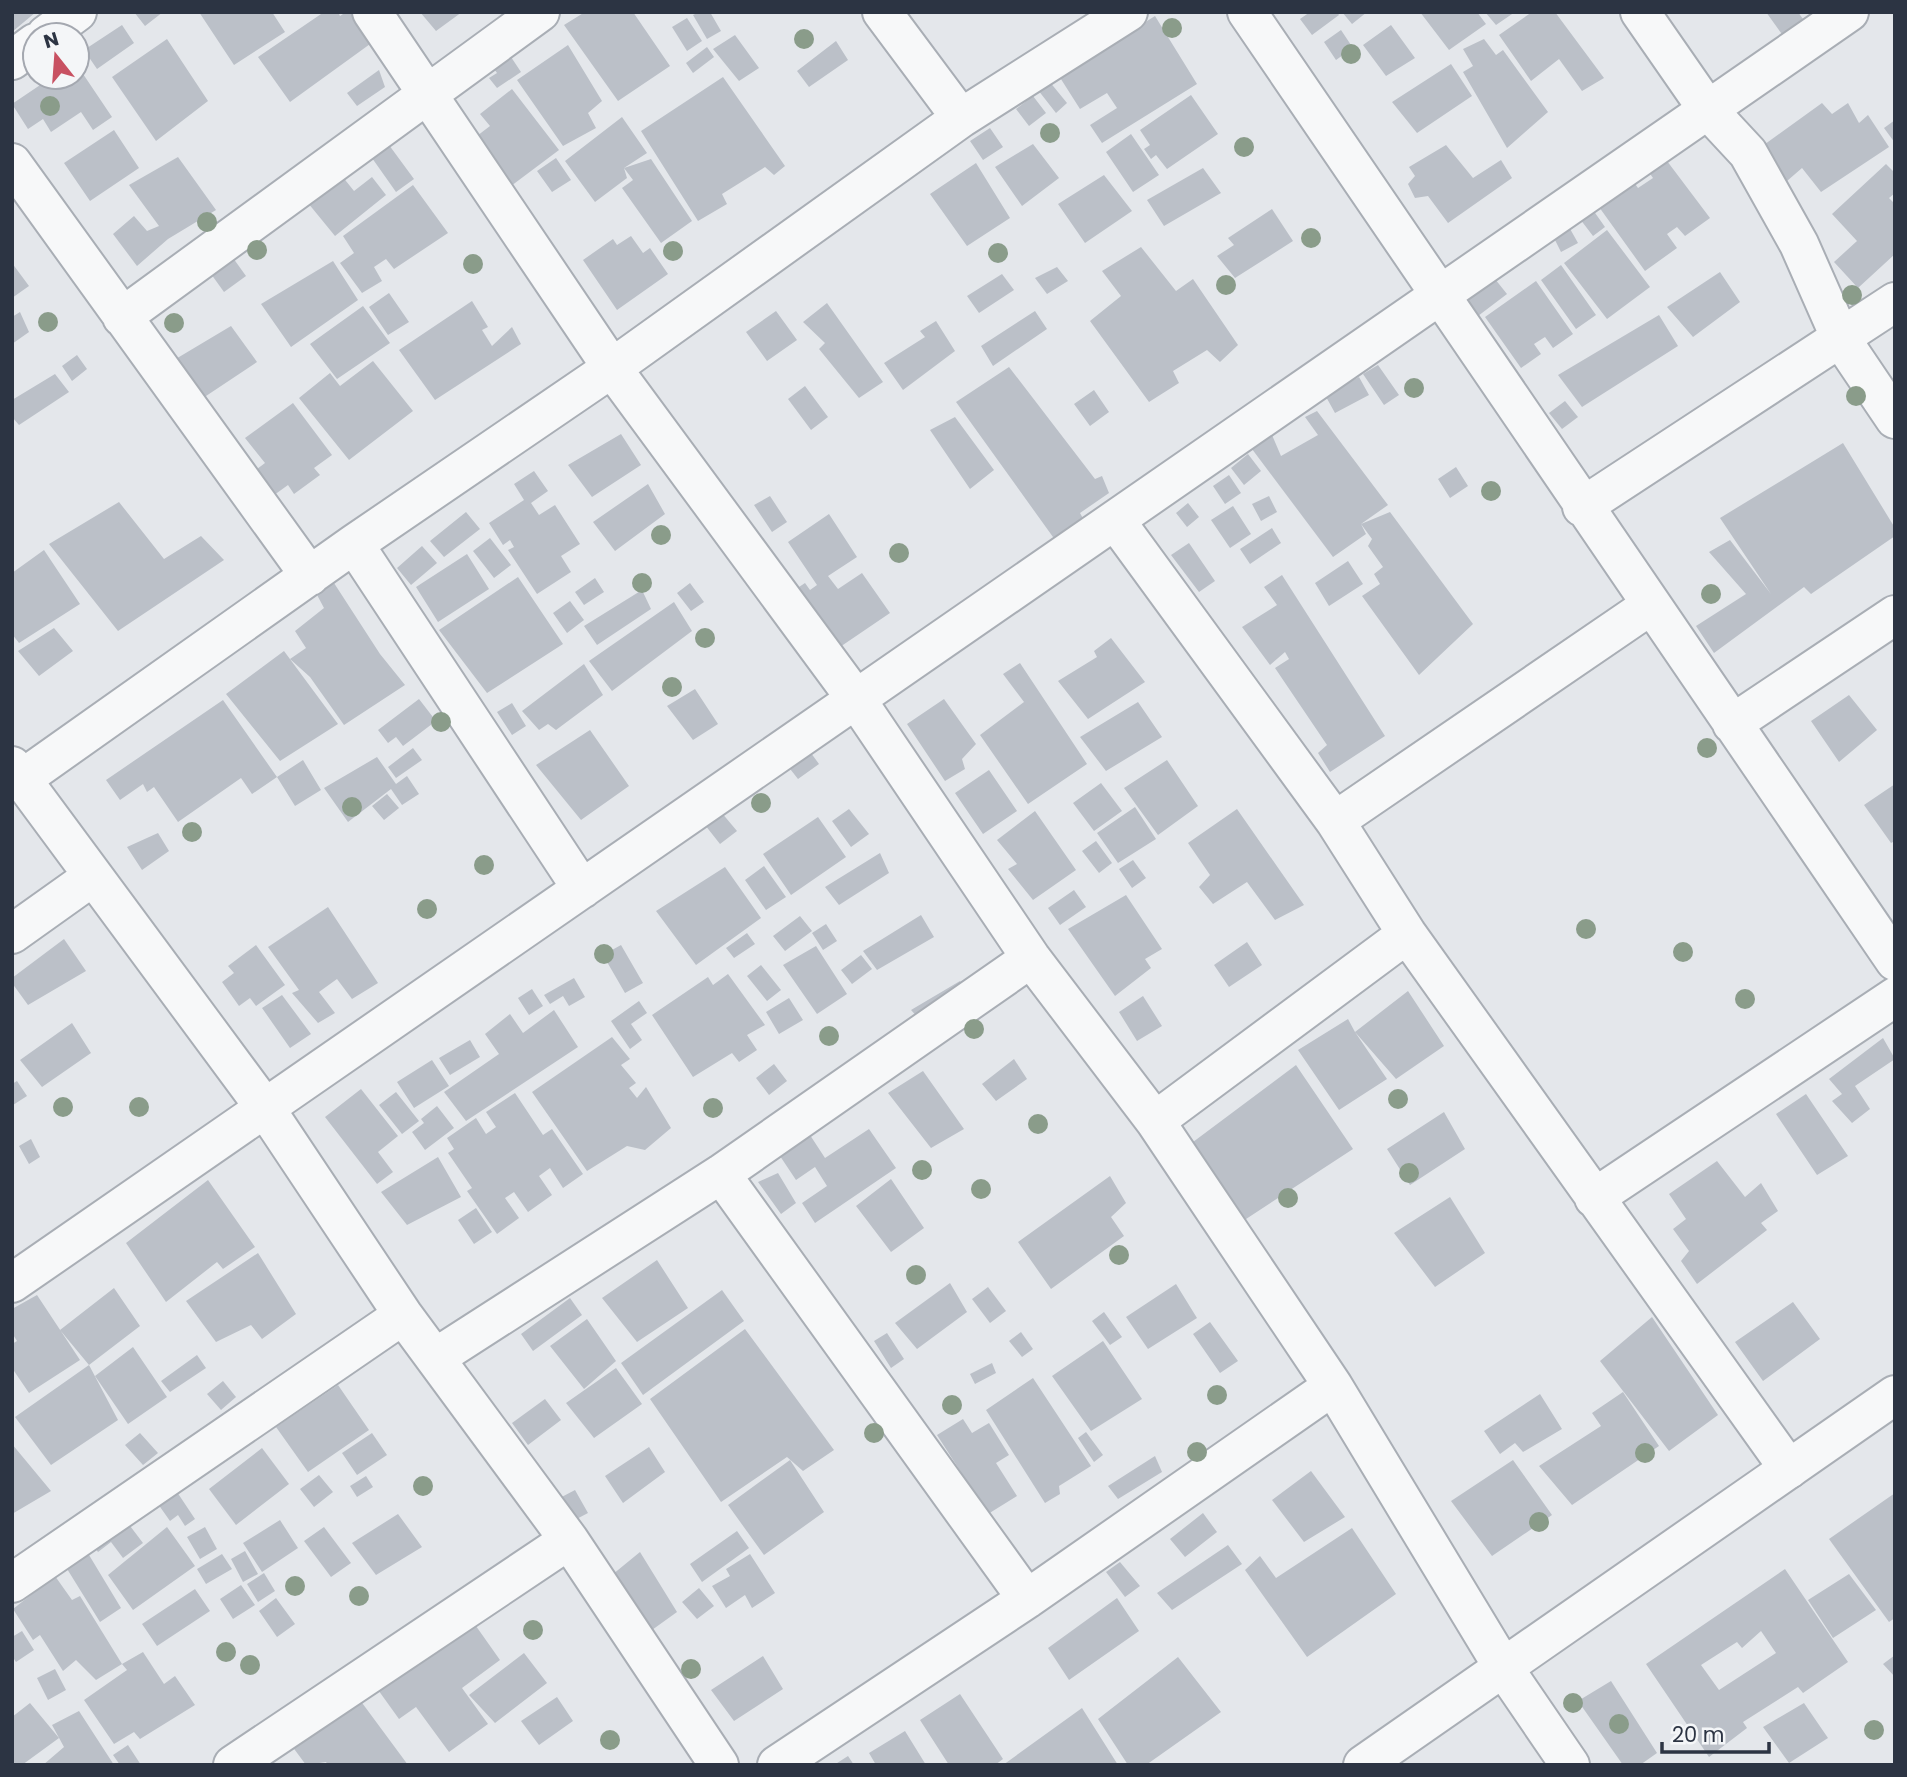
<svg xmlns="http://www.w3.org/2000/svg" width="1907" height="1777" viewBox="0 0 1907 1777" font-family="Poppins,sans-serif">
<style>
.building{fill:#bbc0c8;fill-rule:evenodd}
.lines{fill:none;stroke-linecap:round;stroke-linejoin:round}
.minor-casing{stroke:#a9aeb5;stroke-width:42}
.tertiary-casing{stroke:#a9aeb5;stroke-width:42}
.minor{stroke:#f7f8f9;stroke-width:38}
.tertiary{stroke:#f7f8f9;stroke-width:38}
.tree{fill:#8a9c8a}
</style>
<rect width="100%" height="100%" fill="#e4e7eb"/>
<path class="building" d="M12,12H36L12,32Z
M134,12H163L145,26Z
M199,12H272L285,32L234,65Z
M324,12H338L340,16L346,12H358L377,39L290,102L258,57Z
M420,12H462L436,31Z
M585,12H633L670,66L618,101L564,25Z
M699,12H710L721,31L707,39L693,15Z
M1310,12H1337L1339,15L1312,35L1300,19Z
M1342,12H1367L1352,24Z
M1420,12H1477L1486,24L1449,50Z
M1485,12H1515L1496,25Z
M1532,12H1555L1604,78L1582,91L1559,59L1531,81L1499,35Z
M1766,12H1798L1810,29L1789,44Z
M1155,16L1197,84L1102,143L1090,125L1117,108L1107,93L1080,109L1059,76Z
M687,18L702,41L687,51L672,27Z
M122,25L134,43L97,69L84,50Z
M1391,25L1415,58L1386,76L1363,45Z
M1341,30L1353,48L1336,60L1324,42Z
M735,35L759,68L739,81L713,49Z
M167,39L208,101L156,141L112,77Z
M1484,39L1496,55L1503,50L1548,112L1507,148L1463,72L1473,66L1463,49Z
M836,41L848,60L809,87L797,71Z
M568,45L602,101L588,113L596,128L563,146L517,80Z
M707,47L714,57L693,73L686,63Z
M507,51L521,72L497,88L489,78L497,73L489,62Z
M1451,64L1472,96L1417,133L1392,102Z
M77,65L112,117L93,130L81,112L51,132L43,119L28,129L12,104L52,77H77Z
M379,70L385,87L357,106L347,93Z
M723,77L785,166L774,175L765,167L722,194L727,204L698,221L641,131Z
M1049,81L1067,103L1056,113L1038,90Z
M512,89L559,150L503,192L473,139L490,126L480,114Z
M1191,95L1218,134L1167,169L1156,155L1151,159L1144,149L1150,145L1140,130Z
M1033,96L1046,113L1029,126L1016,109Z
M1822,103L1832,114L1848,103L1859,123L1868,115L1889,147L1821,192L1802,168L1787,181L1761,147Z
M622,117L647,153L624,168L627,178L595,202L565,161Z
M1895,120V143L1884,128Z
M990,128L1003,147L983,160L970,141Z
M114,130L139,168L90,201L64,163Z
M1131,134L1159,175L1133,192L1106,152Z
M1033,144L1059,178L1022,206L995,167Z
M389,145L414,179L396,192L372,158Z
M1446,145L1473,178L1501,160L1512,178L1448,223L1428,196L1415,198L1408,184L1415,176L1409,167Z
M1661,153L1710,218L1685,236L1677,227L1667,234L1677,248L1645,271L1594,200L1629,175L1638,188L1653,178L1644,165Z
M178,157L216,210L168,239L137,266L113,234L134,216L147,231L159,226L129,185Z
M556,158L571,180L552,192L537,171Z
M651,159L692,221L661,243L622,188L633,180L624,168Z
M976,163L1010,218L967,246L930,194Z
M1886,164L1895,173V193L1889,198L1895,204V254L1858,288L1834,262L1857,241L1832,214Z
M1203,168L1221,193L1164,226L1147,200Z
M1104,175L1132,211L1085,243L1058,204Z
M342,176L354,191L372,177L386,195L335,236L308,203Z
M413,185L448,233L394,269L386,259L374,267L382,281L362,293L340,263L354,253L343,236Z
M1272,209L1293,241L1235,278L1217,256L1234,245L1228,238Z
M1593,210L1605,227L1593,236L1580,219Z
M1564,218L1578,243L1561,252L1548,226Z
M1607,230L1650,287L1607,319L1564,263Z
M631,236L643,253L650,248L668,274L617,310L583,260L613,239L617,245Z
M223,244L246,276L224,292L201,260Z
M1141,247L1176,291L1193,279L1238,345L1220,362L1207,350L1173,371L1179,383L1149,402L1090,321L1121,296L1102,271Z
M333,261L358,300L291,347L261,304Z
M12,263L29,286L12,298Z
M1561,265L1596,315L1576,329L1541,280Z
M1057,267L1068,281L1047,294L1035,278Z
M1720,272L1740,302L1693,337L1667,307Z
M1002,274L1014,290L979,313L967,296Z
M1491,274L1507,294L1478,316L1462,297Z
M1536,281L1573,334L1553,348L1545,337L1534,344L1541,354L1521,368L1485,317Z
M389,293L409,322L388,335L369,307Z
M472,301L488,327L482,330L492,346L512,327L521,344L435,400L399,350Z
M827,303L883,382L859,398L819,349L825,343L803,322Z
M363,306L390,343L337,379L310,344Z
M776,311L797,340L767,361L746,332Z
M1035,311L1047,329L993,366L981,346Z
M20,312L29,332L12,344V317Z
M1659,315L1678,346L1582,407L1558,375Z
M936,321L955,351L903,390L884,363L925,337L920,331Z
M231,326L257,362L200,400L169,363Z
M77,355L87,369L72,381L62,366Z
M373,361L413,411L349,460L299,398L330,373L340,386Z
M1378,365L1399,395L1384,405L1363,374Z
M1009,367L1095,479L1102,476L1109,493L1080,513L1086,524L1058,544L956,402Z
M55,374L69,392L19,425L12,417V400Z
M1359,377L1369,395L1335,413L1325,395Z
M805,386L828,417L811,430L788,399Z
M1094,390L1109,412L1090,426L1074,404Z
M1565,401L1578,417L1562,429L1549,413Z
M293,403L332,455L314,468L320,475L294,494L288,485L270,498L253,472L265,463L245,438Z
M1317,411L1388,505L1361,524L1390,512L1473,624L1419,675L1362,596L1380,584L1374,574L1383,567L1368,546L1372,539L1361,524L1366,534L1333,557L1252,449L1272,435L1281,456L1318,435L1305,417Z
M955,417L994,470L970,489L930,430Z
M621,434L641,465L592,497L568,465Z
M1843,443L1895,528V536L1811,594L1804,587L1714,653L1696,626L1746,594L1709,552L1730,540L1771,594L1720,518Z
M1248,454L1261,471L1244,485L1231,468Z
M1456,467L1468,486L1450,498L1438,479Z
M534,471L548,491L531,503L539,515L555,505L580,544L561,556L571,572L537,594L508,550L514,547L510,540L503,545L489,523L524,500L514,484Z
M1229,475L1241,493L1225,504L1213,486Z
M648,484L665,514L615,551L593,522Z
M770,496L787,522L772,532L754,505Z
M1269,496L1277,512L1261,521L1252,504Z
M119,502L164,559L201,536L224,560L118,631L49,544Z
M1188,503L1199,517L1187,527L1176,513Z
M1233,506L1251,534L1230,548L1211,520Z
M466,512L480,529L444,557L430,541Z
M829,514L857,557L828,576L838,589L862,573L890,613L837,649L796,589L805,583L810,590L817,585L788,542Z
M1272,528L1281,543L1250,564L1240,549Z
M490,538L511,565L494,578L473,551Z
M1189,543L1215,581L1199,592L1171,555Z
M422,546L437,563L411,585L397,568Z
M44,550L80,604L19,643L12,634V573Z
M467,554L489,589L438,622L416,587Z
M1348,561L1363,584L1329,606L1315,583Z
M1282,575L1385,736L1330,772L1318,753L1327,745L1275,668L1289,659L1285,652L1270,665L1242,627L1277,605L1264,587Z
M518,577L563,644L487,693L439,630Z
M595,578L604,592L584,605L575,592Z
M334,583L380,654L405,685L344,725L310,677L290,659L306,648L295,631L324,608L316,593Z
M690,583L704,602L691,611L677,593Z
M642,590L651,609L597,645L584,626Z
M570,601L584,620L567,633L553,613Z
M674,602L692,631L612,691L589,661Z
M54,628L73,651L39,676L18,651Z
M1111,638L1145,682L1088,719L1058,681L1097,657L1094,651Z
M284,651L338,724L280,761L226,694Z
M1020,663L1087,764L1028,804L980,735L1024,702L1003,674Z
M584,664L603,695L556,730L548,724L539,730L522,711Z
M695,689L718,724L693,740L667,706Z
M1849,695L1877,730L1839,762L1811,721Z
M419,699L436,721L403,746L396,737L388,743L378,730Z
M944,699L976,744L962,759L965,769L945,781L907,724Z
M223,700L277,777L252,794L241,778L178,822L154,787L147,792L143,784L120,800L106,780Z
M1138,702L1162,737L1106,771L1080,737Z
M512,703L526,726L512,735L497,712Z
M590,730L629,786L581,820L536,765Z
M413,748L422,760L396,778L388,767Z
M808,749L819,764L798,779L787,765Z
M377,757L396,784L407,776L419,794L402,805L391,789L348,822L324,788Z
M303,760L321,790L295,806L277,777Z
M1167,760L1198,806L1158,835L1124,788Z
M989,770L1017,811L983,834L955,793Z
M1101,783L1122,811L1094,831L1073,803Z
M1895,784V841L1891,843L1864,805Z
M387,794L399,808L384,820L372,806Z
M1135,807L1156,839L1118,863L1097,833Z
M849,809L869,834L851,847L832,821Z
M1237,809L1304,905L1275,920L1247,882L1213,904L1199,887L1210,875L1188,843Z
M1035,811L1076,870L1033,900L1008,869L1017,864L997,840Z
M721,812L737,831L720,844L705,825Z
M818,817L846,857L791,895L763,854Z
M158,833L169,851L142,870L127,847Z
M1096,841L1112,863L1099,873L1082,851Z
M880,853L889,873L839,905L825,887Z
M1133,860L1146,878L1132,888L1119,869Z
M764,866L786,897L766,910L745,880Z
M725,867L761,918L696,965L656,911Z
M1074,890L1086,907L1060,925L1048,908Z
M1126,895L1162,949L1145,959L1151,968L1115,996L1068,929Z
M328,907L378,983L352,999L337,979L319,992L335,1013L318,1023L292,993L299,990L268,947Z
M921,915L934,937L877,970L863,951Z
M800,916L812,931L785,951L773,936Z
M826,924L837,941L823,950L812,933Z
M747,933L755,944L734,958L726,948Z
M64,939L86,971L28,1005L12,983V978Z
M1247,942L1262,965L1229,987L1214,965Z
M256,945L285,985L256,1006L250,998L239,1006L222,982L234,973L228,966Z
M621,945L643,983L625,993L603,955Z
M816,946L847,994L817,1014L783,965Z
M861,955L872,969L852,984L841,970Z
M761,965L781,990L767,1001L747,976Z
M728,974L765,1025L747,1035L757,1050L739,1062L732,1053L693,1077L652,1015L708,977L713,985Z
M574,978L585,997L569,1006L563,996L550,1004L544,995Z
M960,981L968,995L922,1022L911,1010Z
M532,989L543,1006L529,1015L518,998Z
M1408,991L1444,1046L1396,1079L1355,1032L1387,1079L1339,1110L1298,1050L1348,1019L1355,1032Z
M282,995L311,1034L290,1048L262,1008Z
M1143,996L1162,1026L1137,1041L1119,1012Z
M789,998L803,1020L779,1034L766,1012Z
M639,1001L647,1013L631,1024L642,1040L630,1049L611,1021Z
M554,1010L578,1047L466,1121L444,1092L499,1054L485,1034L510,1014L523,1033Z
M72,1023L91,1053L42,1087L20,1060Z
M612,1037L630,1059L621,1065L636,1083L629,1088L637,1098L646,1087L671,1128L645,1150L627,1146L587,1171L532,1092Z
M1883,1038L1895,1059L1855,1086L1870,1109L1852,1123L1832,1101L1842,1094L1829,1079Z
M470,1040L480,1057L450,1075L439,1058Z
M1014,1059L1027,1079L996,1101L982,1084Z
M432,1060L449,1086L414,1108L397,1082Z
M774,1064L787,1081L769,1095L756,1078Z
M1296,1065L1353,1149L1243,1221L1189,1145Z
M923,1071L964,1129L931,1148L888,1093Z
M17,1081L27,1096L13,1105L12,1084Z
M361,1089L398,1136L378,1152L393,1172L377,1184L325,1117Z
M396,1092L419,1121L402,1134L379,1105Z
M515,1093L543,1135L552,1129L583,1174L563,1188L550,1168L539,1176L552,1195L528,1212L514,1192L505,1198L519,1218L497,1234L467,1191L472,1188L448,1153L454,1149L447,1138L476,1118L486,1134L496,1127L486,1112Z
M1806,1094L1848,1156L1817,1175L1776,1114Z
M437,1106L454,1128L425,1150L412,1132L424,1123L421,1119Z
M1444,1112L1465,1149L1410,1185L1387,1149Z
M869,1129L896,1168L815,1223L802,1203L827,1186L815,1167L796,1180L778,1153L808,1132L825,1158Z
M31,1139L40,1157L29,1164L19,1146Z
M438,1157L461,1197L407,1225L381,1192Z
M1717,1161L1745,1197L1761,1183L1778,1211L1761,1223L1767,1230L1697,1284L1681,1261L1689,1251L1673,1229L1686,1219L1669,1194Z
M778,1173L796,1203L781,1214L758,1182Z
M1110,1176L1126,1203L1111,1217L1124,1236L1051,1289L1018,1242Z
M891,1179L924,1228L891,1252L856,1206Z
M208,1180L255,1247L223,1269L217,1262L166,1302L126,1243Z
M1450,1197L1485,1253L1435,1287L1394,1233Z
M476,1208L492,1232L474,1244L458,1220Z
M258,1253L296,1314L262,1339L251,1325L216,1342L186,1301Z
M657,1260L688,1308L637,1342L602,1298Z
M950,1283L967,1312L917,1349L895,1323Z
M1176,1284L1197,1318L1148,1349L1126,1317Z
M988,1287L1006,1311L990,1323L972,1299Z
M114,1288L140,1326L89,1365L60,1330Z
M722,1290L744,1321L643,1395L621,1363Z
M37,1295L80,1360L29,1393L12,1368V1344L17,1341L12,1333V1309Z
M570,1298L582,1315L533,1351L521,1334Z
M1793,1302L1820,1339L1763,1381L1735,1342Z
M1104,1312L1122,1337L1110,1345L1092,1321Z
M1652,1317L1718,1415L1669,1451L1600,1361Z
M587,1319L616,1361L584,1389L550,1346Z
M1210,1322L1238,1361L1220,1373L1193,1334Z
M745,1329L834,1450L803,1471L787,1457L721,1502L650,1399Z
M1021,1332L1033,1349L1022,1357L1009,1341Z
M887,1333L904,1359L891,1368L874,1341Z
M1103,1341L1142,1399L1091,1431L1052,1376Z
M133,1347L167,1397L128,1424L95,1376Z
M197,1355L206,1368L170,1392L161,1381Z
M992,1363L996,1373L975,1384L970,1374Z
M89,1365L118,1420L51,1465L15,1417Z
M616,1368L642,1404L594,1438L566,1403Z
M1033,1378L1091,1466L1059,1486L1060,1494L1045,1503L986,1410Z
M223,1381L236,1397L221,1410L207,1394Z
M338,1385L369,1430L308,1472L276,1427Z
M1623,1392L1659,1446L1572,1505L1539,1466L1601,1426L1592,1413Z
M1540,1394L1562,1429L1523,1452L1515,1443L1500,1454L1484,1431Z
M545,1399L561,1420L528,1445L512,1423Z
M963,1419L972,1433L989,1423L1009,1455L996,1463L1017,1496L988,1514L937,1435Z
M1086,1432L1103,1455L1094,1462L1078,1438Z
M140,1433L158,1453L143,1465L125,1445Z
M372,1433L387,1455L357,1475L342,1453Z
M12,1444L51,1491L12,1514Z
M649,1447L665,1472L623,1503L605,1476Z
M262,1448L289,1484L236,1525L209,1489Z
M1155,1456L1162,1472L1118,1499L1108,1486Z
M790,1460L824,1512L764,1555L728,1505Z
M1513,1460L1552,1515L1492,1556L1451,1501Z
M1311,1471L1345,1517L1304,1542L1272,1500Z
M319,1475L333,1492L314,1507L300,1489Z
M366,1476L373,1487L357,1497L350,1486Z
M575,1490L588,1513L569,1523L556,1500Z
M177,1492L195,1519L185,1526L178,1515L170,1521L158,1504Z
M1895,1493V1618L1889,1622L1829,1539Z
M1203,1513L1217,1532L1185,1557L1170,1539Z
M121,1514L143,1543L123,1558L111,1542L98,1552L88,1538Z
M398,1514L422,1547L376,1575L352,1543Z
M280,1520L298,1548L262,1572L243,1543Z
M167,1527L195,1566L133,1610L108,1575Z
M205,1527L217,1549L200,1559L187,1537Z
M324,1527L351,1563L331,1577L304,1541Z
M1352,1528L1396,1594L1307,1657L1245,1570L1260,1556L1276,1578Z
M737,1531L749,1548L702,1582L690,1564Z
M1228,1545L1242,1564L1172,1610L1157,1593Z
M86,1550L121,1608L100,1622L64,1564Z
M245,1551L258,1574L243,1582L231,1559Z
M640,1552L677,1612L645,1635L607,1579Z
M222,1554L232,1569L206,1584L197,1569Z
M750,1554L775,1593L752,1608L745,1595L726,1608L712,1586L730,1576L726,1569Z
M1120,1562L1140,1586L1125,1597L1106,1572Z
M1785,1569L1848,1662L1803,1693L1798,1687L1743,1722L1747,1728L1709,1757L1646,1664ZM1761,1631L1776,1653L1719,1690L1701,1665L1737,1642L1742,1648Z
M264,1573L275,1591L258,1602L247,1584Z
M1849,1574L1876,1610L1833,1638L1808,1600Z
M55,1576L72,1600L80,1596L122,1664L96,1680L76,1660L63,1671L40,1635L33,1640L13,1609Z
M241,1585L255,1605L233,1619L220,1599Z
M699,1588L714,1606L697,1619L682,1602Z
M195,1589L210,1611L157,1646L142,1624Z
M276,1598L295,1624L277,1637L259,1611Z
M1117,1598L1139,1631L1069,1680L1048,1648Z
M471,1619L500,1660L462,1688L488,1724L449,1752L416,1707L399,1719L376,1687Z
M22,1631L34,1650L16,1662L12,1656V1637Z
M143,1652L164,1684L175,1676L195,1705L140,1739L134,1732L114,1744L84,1700L127,1670L122,1664Z
M524,1653L547,1683L495,1723L469,1695Z
M1895,1655V1677L1883,1664Z
M763,1656L783,1689L734,1721L711,1690Z
M1178,1657L1221,1712L1146,1765H1128L1098,1719Z
M55,1669L66,1690L48,1700L37,1678Z
M1611,1681L1657,1753L1640,1765H1623L1578,1701Z
M960,1694L1003,1759L995,1765H949L920,1720Z
M357,1696L408,1765H328L326,1762L306,1765L289,1742Z
M557,1697L573,1721L539,1745L521,1721Z
M30,1703L59,1738L22,1765H12V1717Z
M1804,1703L1828,1738L1789,1763L1763,1727Z
M1082,1708L1118,1765H1003Z
M79,1711L114,1765H43L64,1747L52,1725Z
M905,1731L926,1765H876L869,1753Z
M128,1745L141,1765H120L113,1755Z
M848,1756L854,1765H834Z"/>
<g class="lines">
<g class="minor-casing">
<path id="minor" d="M372,12L612,368L856,699L1031,958L1155,1121L1333,1386L1503,1667L1570,1765
M882,12L961,118
M1247,12L1895,961
M1640,12L1708,110L1748,153L1799,244L1841,339L1895,419
M46,35L77,12
M12,60L35,43
M12,163L310,576
M122,317L540,12
M1582,507L1895,302
M1115,520L1335,821L1407,934L1789,1469
M354,544L582,889
M1732,724L1895,615
M12,766L265,1108L403,1315L569,1540L719,1765
M22,779L354,544L612,368L961,118L1128,12
M1335,821L1651,605
M12,934L92,877
M1155,1121L1407,934
M721,1174L1027,1599
M1594,1198L1895,997
M12,1283L1849,12
M435,1358L721,1174L1031,958
M12,1583L403,1315
M233,1765L569,1540
M777,1765L1027,1599L1333,1386"/>
</g>
<g class="tertiary-casing">
<path id="tertiary" d="M1363,1765L1895,1395"/>
</g>
<use href="#minor" class="minor"/>
<use href="#tertiary" class="tertiary"/>
</g>
<g class="tree">
<circle cx="1172" cy="28" r="10"/>
<circle cx="804" cy="39" r="10"/>
<circle cx="1351" cy="54" r="10"/>
<circle cx="50" cy="106" r="10"/>
<circle cx="1050" cy="133" r="10"/>
<circle cx="1244" cy="147" r="10"/>
<circle cx="207" cy="222" r="10"/>
<circle cx="1311" cy="238" r="10"/>
<circle cx="257" cy="250" r="10"/>
<circle cx="673" cy="251" r="10"/>
<circle cx="998" cy="253" r="10"/>
<circle cx="473" cy="264" r="10"/>
<circle cx="1226" cy="285" r="10"/>
<circle cx="1852" cy="295" r="10"/>
<circle cx="48" cy="322" r="10"/>
<circle cx="174" cy="323" r="10"/>
<circle cx="1414" cy="388" r="10"/>
<circle cx="1856" cy="396" r="10"/>
<circle cx="1491" cy="491" r="10"/>
<circle cx="661" cy="535" r="10"/>
<circle cx="899" cy="553" r="10"/>
<circle cx="642" cy="583" r="10"/>
<circle cx="1711" cy="594" r="10"/>
<circle cx="705" cy="638" r="10"/>
<circle cx="672" cy="687" r="10"/>
<circle cx="441" cy="722" r="10"/>
<circle cx="1707" cy="748" r="10"/>
<circle cx="761" cy="803" r="10"/>
<circle cx="352" cy="807" r="10"/>
<circle cx="192" cy="832" r="10"/>
<circle cx="484" cy="865" r="10"/>
<circle cx="427" cy="909" r="10"/>
<circle cx="1586" cy="929" r="10"/>
<circle cx="1683" cy="952" r="10"/>
<circle cx="604" cy="954" r="10"/>
<circle cx="1745" cy="999" r="10"/>
<circle cx="974" cy="1029" r="10"/>
<circle cx="829" cy="1036" r="10"/>
<circle cx="1398" cy="1099" r="10"/>
<circle cx="63" cy="1107" r="10"/>
<circle cx="139" cy="1107" r="10"/>
<circle cx="713" cy="1108" r="10"/>
<circle cx="1038" cy="1124" r="10"/>
<circle cx="922" cy="1170" r="10"/>
<circle cx="1409" cy="1173" r="10"/>
<circle cx="981" cy="1189" r="10"/>
<circle cx="1288" cy="1198" r="10"/>
<circle cx="1119" cy="1255" r="10"/>
<circle cx="916" cy="1275" r="10"/>
<circle cx="1217" cy="1395" r="10"/>
<circle cx="952" cy="1405" r="10"/>
<circle cx="874" cy="1433" r="10"/>
<circle cx="1197" cy="1452" r="10"/>
<circle cx="1645" cy="1453" r="10"/>
<circle cx="423" cy="1486" r="10"/>
<circle cx="1539" cy="1522" r="10"/>
<circle cx="295" cy="1586" r="10"/>
<circle cx="359" cy="1596" r="10"/>
<circle cx="533" cy="1630" r="10"/>
<circle cx="226" cy="1652" r="10"/>
<circle cx="250" cy="1665" r="10"/>
<circle cx="691" cy="1669" r="10"/>
<circle cx="1573" cy="1703" r="10"/>
<circle cx="1619" cy="1724" r="10"/>
<circle cx="1874" cy="1730" r="10"/>
<circle cx="610" cy="1740" r="10"/>
</g>
<rect width="1907" height="1777" fill="none" stroke="#2c3443" stroke-width="28"/>
<g transform="translate(56 56) rotate(343)"><circle r="33" fill="#f4f6f8" stroke="#a4a8b0" stroke-width="2"/>
<path d="M0-5L12 26L0 18L-12 26Z" fill="#c85162"/>
<text y="-10" font-size="19" font-weight="bold" text-anchor="middle" fill="#2c3443">N</text>
</g>
<path d="M1662 1742v10h107v-10" fill="none" stroke="#2c3443" stroke-width="3.5"/>
<text x="1672" y="1742" font-size="21" fill="#2c3443" stroke="#f4f6f8" stroke-width="5" paint-order="stroke">20 m</text>
</svg>
